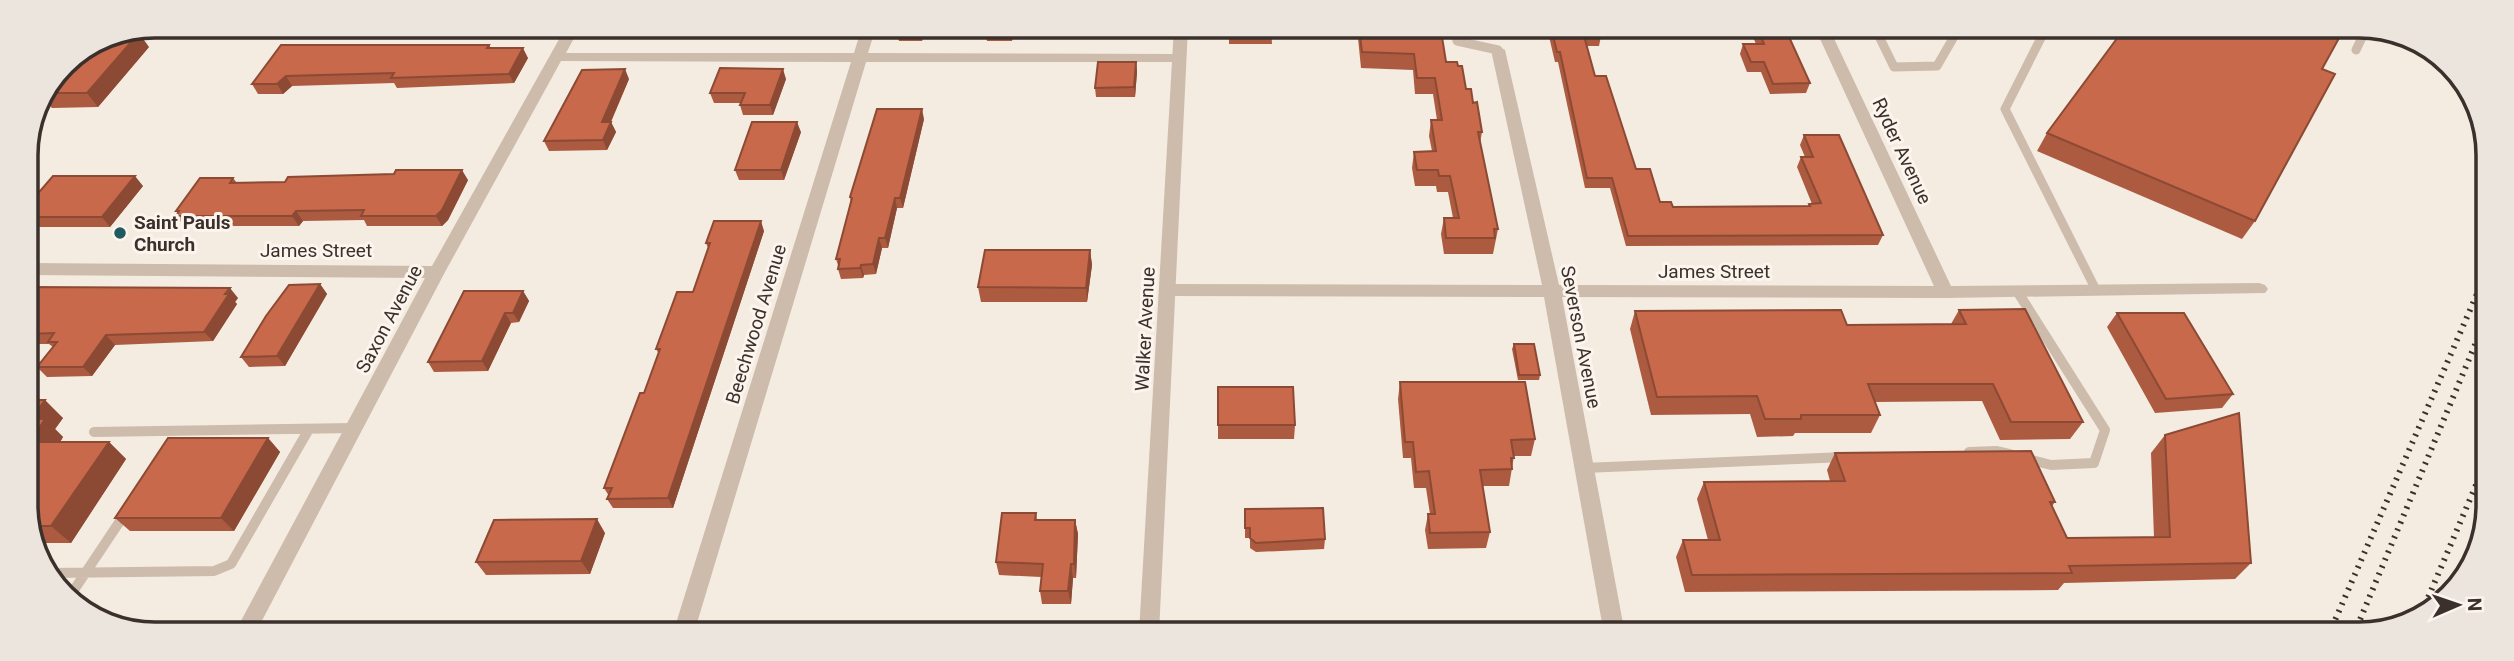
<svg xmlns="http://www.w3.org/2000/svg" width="2514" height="661" viewBox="0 0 2514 661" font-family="Roboto,sans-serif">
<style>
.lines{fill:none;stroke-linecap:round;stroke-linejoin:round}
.service-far1{stroke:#cdbbac;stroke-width:9}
.service{stroke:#cdbbac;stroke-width:10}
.minor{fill:#cdbbac;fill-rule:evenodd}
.tertiary{fill:#cdbbac;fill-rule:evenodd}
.rail-far1{stroke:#3b302b;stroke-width:4.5;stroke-dasharray:2 4.5;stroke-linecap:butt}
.rail{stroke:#3b302b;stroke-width:6;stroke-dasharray:2 6;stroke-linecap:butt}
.wall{fill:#ac5a40}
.shaded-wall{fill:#8c4a34}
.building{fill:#c8694b;stroke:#8c4a34;stroke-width:2}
.poi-dot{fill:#1f5a5e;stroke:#fbf5ee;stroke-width:2.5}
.labels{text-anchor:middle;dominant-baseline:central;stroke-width:6;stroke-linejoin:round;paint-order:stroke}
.street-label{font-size:19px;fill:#3b302b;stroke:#fbf5ee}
.poi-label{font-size:19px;font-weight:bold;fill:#3b302b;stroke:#fbf5ee;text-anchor:start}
.rim{fill:none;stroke:#3b302b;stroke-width:3.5}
</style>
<rect width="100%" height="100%" fill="#f4ebe1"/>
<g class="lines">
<path class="service-far1" d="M1875,28L1894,67L1937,66L1959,28
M2024,28L2043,35
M2046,28L2005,109L2096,290
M1401,31L1455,30L1457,41L1498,50
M2356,50L2366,29
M2017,291L2020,296"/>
<path class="service" d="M2019,294L2105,430L2094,463L2051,465L2024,458
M94,432L354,428
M1969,452L1997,451L2010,454
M1584,468L1846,457
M51,573L214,571L231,564L309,429
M68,599L126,512"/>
<path class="minor" d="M153,27H580L566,53H854L862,27H876L868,53L1178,54L1185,58L1178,62H866L694,633H673L851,62L561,61L445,272L256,632H235L425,278L27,275V263L432,266L562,34L130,35L124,32Z
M1815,28H1829L1951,286L2259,283L2265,285L2268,289L2265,293L1945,298L1562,297L1625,634H1604L1544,297L1169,296L1160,290L1169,284L1542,285L1491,50L1498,46L1505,50L1559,285L1934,286Z"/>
<path class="tertiary" d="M1174,27H1188L1159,633H1139Z"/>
<path class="rail-far1" d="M2476,296L2485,275"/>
<path class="rail" d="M2422,612L2485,464
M2329,634L2477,294
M2354,634L2485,321"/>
</g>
<path class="wall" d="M628,27H782L780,32H630Z
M898,27H943L942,30H925L922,41H899L896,31Z
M986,27H1014L1012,41H987L985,31Z
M1229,27L1271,28L1272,44H1229Z
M1357,28H1391L1392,35L1458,66L1466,89L1473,103L1482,132L1480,143L1498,229L1493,254H1444L1441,234L1444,218H1453L1448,192H1437L1436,186H1415L1412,168L1414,152L1432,151L1429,136L1431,120H1437L1433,94H1415L1413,70L1361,68Z
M1547,28H1599L1601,36L1599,46H1587L1595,76L1636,169L1660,202L1673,207L1808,206L1809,204H1812L1797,167L1801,157H1805L1800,145L1804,135L1883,235L1878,245L1626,246L1610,188H1585L1558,62H1555Z
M1749,28H1785L1810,83L1806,93L1770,94L1761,72H1747L1740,54L1743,44H1756Z
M2115,29H2344L2322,69L2255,221L2242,239L2037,151L2047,133L2120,34L2113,32Z
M281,45H489L491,48L528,58L514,83L397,88L394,83L292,86L283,94H258L252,84Z
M149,47L98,107L52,108L48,104H46L64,64Z
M1136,62L1137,72L1135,97H1096L1095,88Z
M629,79L611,122L616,132L607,150L549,151L544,141Z
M786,79L773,115H743L740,105L741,103H714L710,93Z
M924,119L903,208H897L888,248H882L876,274L864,275L863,278L841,279L838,269V265L836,259L851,202L850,197Z
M801,132L784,180H739L735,170Z
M233,178L237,183L468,180L448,220L442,226H367L364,220L303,221L299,226H184L176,216L178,213L176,211Z
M143,186L110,227H27V206Z
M764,231L673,508H613L607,499L609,496L604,488L644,393L659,354L656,349L693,292L708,248L706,243Z
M1090,250L1092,265L1087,302H981L978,287Z
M320,284L327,294L285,366L249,367L241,357Z
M27,287L238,298L235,302L237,304L213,341L115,345L92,376L47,377L37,367L53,347L49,344H28Z
M523,291L529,301L519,322L511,323L488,371L434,372L428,362Z
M1959,310L2083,422L2070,439L2000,440L1982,401L1875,402L1880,415L1871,433H1795L1793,436L1757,437L1750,414L1651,415L1630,329L1635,311L1847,325L1951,324Z
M2117,313L2233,394L2222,408L2155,413L2107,327Z
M1514,344L1540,375L1539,380H1518L1512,349Z
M1400,382L1535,439L1531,456H1514L1509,486H1483L1490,532L1486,548L1428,549L1425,530L1428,514H1430L1426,488H1414L1411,458H1403L1398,399Z
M28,400L63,418L55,429L63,437L60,442H109L126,459L71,543H35L29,531Z
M1218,425H1295L1294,439H1218Z
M2165,435L2251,563L2235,579L2064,583L2058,590L1685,592L1676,557L1683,540H1708L1697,499L1704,482L1830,481L1827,470L1835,453L2055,502L2052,506L2067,538H2154L2151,453Z
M268,438L280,452L234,531H130L115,518Z
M1245,509L1325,539L1324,549L1256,552L1250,548V538H1245Z
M1036,513L1037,520H1075L1078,534L1076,578H1073L1071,604H1042L1040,591L1041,577L999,575L996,562Z
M605,533L590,574L486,575L476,562Z"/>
<path class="shaded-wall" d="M921,27H925V30L922,41L920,31Z
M1011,27H1014L1012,41L1010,31Z
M139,33L149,47L98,107L87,93Z
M523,48L528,58L514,83L509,74Z
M1136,62L1137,72L1135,97L1134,87Z
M625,69L629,79L608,128L611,122L616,132L607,150L603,140L602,122Z
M783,69L786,79L773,115L770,105Z
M286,76L292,86L283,94L277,84Z
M922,109L924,119L903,208L900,198Z
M797,122L801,132L784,180L781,170Z
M462,170L468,180L448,220L442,226L436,216Z
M135,176L143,186L110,227L102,217Z
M895,198L897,208L888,248L885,238Z
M296,211L303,221L299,226L292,216Z
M761,221L764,231L673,508L668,498Z
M879,238L882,248L876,274L873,264Z
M1090,250L1092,265L1087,302L1086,288Z
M861,265L864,275L863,278L860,268Z
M320,284L327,294L285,366L277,356Z
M230,288L238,298L235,302L237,304L213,341L204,332Z
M523,291L529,301L519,322L513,313Z
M505,313L511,323L488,371L482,361Z
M106,335L115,345L92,376L83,367Z
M45,400L63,418L55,429L63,437L49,460L30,442L31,419Z
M268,438L280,452L234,531L221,518Z
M109,442L126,459L71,543L51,526Z
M597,519L605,533L590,574L581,561Z
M1075,520L1078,534L1076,578L1074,564Z
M1071,564L1073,578L1071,604L1068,591Z"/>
<path class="building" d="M898,27H921L920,31H896Z
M986,27H1011L1010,31H985Z
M1229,27L1271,28L1272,34H1229Z
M1359,28H1391L1392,35H1438L1442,37L1446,62H1457L1458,66H1462L1466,89H1471L1473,103L1477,102L1482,132H1478L1498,229H1494L1495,238H1446L1444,218H1459L1450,176H1439L1438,170H1417L1414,152L1436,151L1431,120H1442L1435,78H1417L1414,54L1362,52Z
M1551,28H1599L1601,36H1584L1595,76H1606L1636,169H1650L1660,202H1671L1673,207L1810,206L1809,204L1821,203L1801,157H1813L1804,135H1839L1883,235L1628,236L1612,178H1587L1560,52H1557Z
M1757,28H1785L1810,83L1773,84L1764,62H1751L1743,44H1764Z
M2124,29H2344L2322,69L2335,74L2255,221L2047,133Z
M119,33H139L87,93H51L64,64L106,36Z
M281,45H489L487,48H523L509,74L391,78L394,73L286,76L277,84H252Z
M1098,62H1136L1134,87L1095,88Z
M720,68L783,69L770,105H740L745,93H710Z
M625,69L602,122H611L603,140L544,141L582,70Z
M877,109H922L900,198H895L885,238H879L873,264L861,265L860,268L838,269L840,259H836L852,198L850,197Z
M752,122H797L781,170H735Z
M396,170H462L442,210L436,216H361L364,210H362L296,211L292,216H176L179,211H176L200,178H233L230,183L285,182L288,177L394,174Z
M53,176H135L102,217H27V206Z
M714,221H761L668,498L607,499L612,488H604L640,393H644L660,349H656L677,292H693L710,243H706Z
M985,250H1090L1086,288L978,287Z
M320,284L277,356L241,357L266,316L289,285Z
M27,287L230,288L225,294H229L204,332L106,335L83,367H37L57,342H48L54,333L28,334Z
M464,291H523L513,313H505L482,361L428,362Z
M2025,309L2083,422H2011L1993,384H1868L1880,415H1801V419H1765L1757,396L1657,397L1635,311L1841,310L1847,325L1966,324L1959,310Z
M2117,313H2184L2233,394L2166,399Z
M1514,344H1534L1540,375H1519Z
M1400,382H1525L1535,439L1511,440L1514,458H1511L1512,469L1480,470L1490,532L1430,533L1428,514H1435L1429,471L1416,472L1413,442H1405Z
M1218,387H1293L1295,425H1218Z
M28,400H45L31,419H45L30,442H109L51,526H29Z
M2239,413L2251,563L2069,566L2072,573L1692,575L1683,540H1720L1704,482L1845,481L1835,453L2031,451L2055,502H2050L2067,538L2170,537L2165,435Z
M168,438H268L221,518H115Z
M1323,508L1325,539L1256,543L1250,538V528H1245V509Z
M1002,513H1036L1035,520H1075L1074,564H1071L1068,591H1040L1043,564L996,562Z
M597,519L581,561L476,562L494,520Z"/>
<circle class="poi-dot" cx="120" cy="233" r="7"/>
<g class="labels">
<g class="street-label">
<text transform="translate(1902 151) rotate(65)">Ryder Avenue</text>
<text x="316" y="250">James Street</text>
<text x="1714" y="271">James Street</text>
<text transform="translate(389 319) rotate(-62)">Saxon Avenue</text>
<text transform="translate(756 324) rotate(-73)">Beechwood Avenue</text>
<text transform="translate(1145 329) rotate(-87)">Walker Avenue</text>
<text transform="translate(1581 337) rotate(79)">Severson Avenue</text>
</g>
<g class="poi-label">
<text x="134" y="222">Saint Pauls<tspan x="134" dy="22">Church</tspan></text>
</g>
</g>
<path d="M0 0H2514V661H0ZM155 38H2359A117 117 0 0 1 2476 155V505A117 117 0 0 1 2359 622H155A117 117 0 0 1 38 505V155A117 117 0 0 1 155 38Z" fill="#ece5de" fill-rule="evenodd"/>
<path class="rim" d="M155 38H2359A117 117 0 0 1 2476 155V505A117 117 0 0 1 2359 622H155A117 117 0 0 1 38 505V155A117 117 0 0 1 155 38Z"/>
<g transform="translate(2458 605) rotate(88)" stroke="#fbf5ee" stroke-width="5" paint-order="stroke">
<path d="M0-5L12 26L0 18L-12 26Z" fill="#3b302b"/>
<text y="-10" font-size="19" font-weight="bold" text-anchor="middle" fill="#3b302b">N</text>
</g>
</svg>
